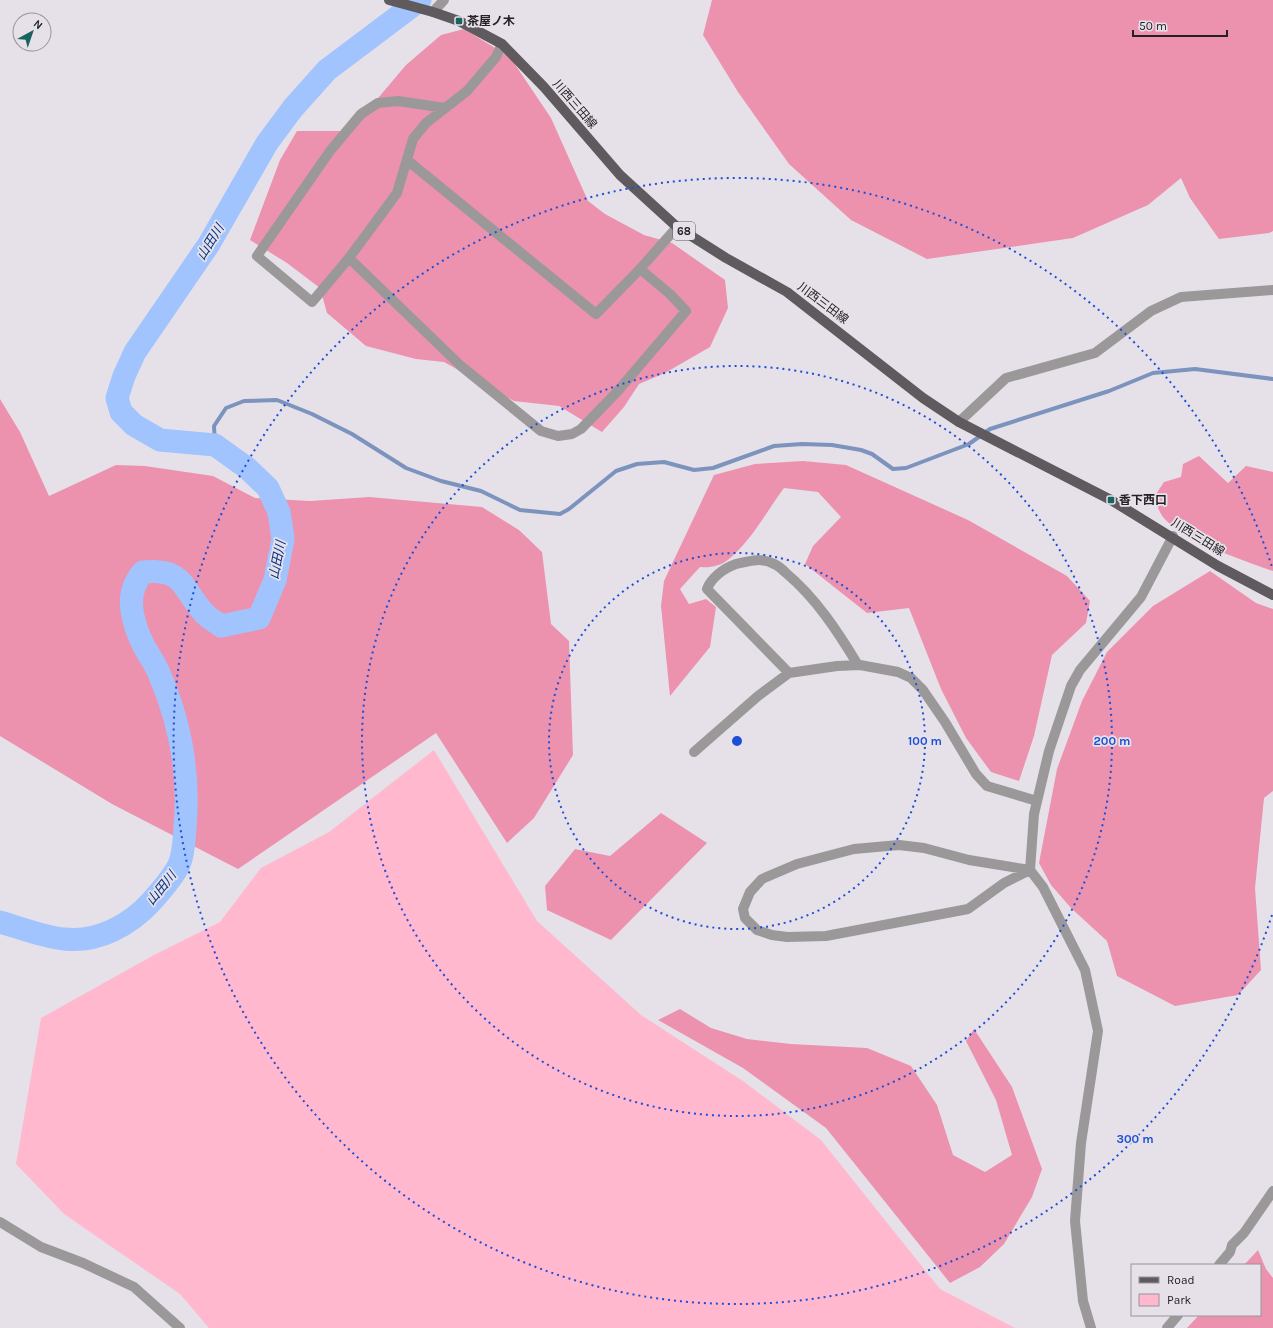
<svg xmlns="http://www.w3.org/2000/svg" width="1273" height="1328" viewBox="0 0 1273 1328" font-family="Karla,'Noto Sans JP',sans-serif">
<style>
.green{fill:#ffb8ce}
.forest{fill:#ec92af}
.lines{fill:none;stroke-linecap:round;stroke-linejoin:round}
.stream{stroke:#7b93bd;stroke-width:4}
.river{stroke:#a1c4fe;stroke-width:23}
.minor{stroke:#9b989a;stroke-width:10}
.primary{stroke:#5f5a5e;stroke-width:10}
.ring{fill:none;stroke:#1d4ed8;stroke-width:2;stroke-dasharray:2 4}
.poi-dot{fill:#18655f;stroke:#e6e1e9;stroke-width:1.5}
.labels{text-anchor:middle;dominant-baseline:central;stroke-width:3.5;stroke-linejoin:round;paint-order:stroke}
.shield{fill:#e6e1e9;stroke:#5e5b5f;stroke-width:1}
.shield-label{font-size:11px;font-weight:bold;fill:#232124}
.poi-label{font-size:12px;font-weight:bold;fill:#232124;stroke:#e6e1e9;text-anchor:start}
.street-label{font-size:12px;fill:#232124;stroke:#e6e1e9}
.water-label{font-size:13px;font-style:italic;fill:#043384;stroke:#e6e1e9}
.centre{fill:#1d4ed8;stroke:#e6e1e9;stroke-width:2}
.ring-label{font-size:12px;text-anchor:middle;font-weight:bold;fill:#1d4ed8;stroke:#e6e1e9;stroke-width:3.5;stroke-linejoin:round;paint-order:stroke}
</style>
<rect width="100%" height="100%" fill="#e6e1e9"/>
<path class="green" d="M434,750L537,921L641,1015L743,1081L821,1140L940,1289L1015,1328H209L180,1294L64,1214L16,1164L41,1018L154,955L220,922L261,868L329,832Z"/>
<path class="forest" d="M712,0H1273V231L1269,233L1219,239L1190,198L1181,178L1148,205L1073,238L927,259L851,220L789,164L738,92L703,35Z
M464,29L510,57L551,118L588,201L605,214L644,235L672,243L725,280L728,308L710,347L665,373L639,384L624,407L602,432L559,406L514,401L444,362L416,359L366,346L327,313L320,288L287,263L250,240L280,160L297,131H342L373,104L406,65L441,35Z
M0,399L20,432L49,496L116,465L145,466L213,476L255,498L310,501L369,497L482,507L519,530L542,552L551,624L569,641L573,755L534,818L507,843L436,733L238,869L112,804L0,736Z
M1199,456L1228,483L1246,466L1273,472V571C1247,562 1174,537 1161,514C1158,509 1156,502 1154,497L1164,482L1181,477L1183,464Z
M803,461L846,465L968,520L1067,576L1090,601L1086,623L1052,655L1034,736L1019,781L991,772L966,738L941,689L909,608L867,613L805,564L813,546L841,517L818,492L784,488C767,511 751,541 729,559C721,566 710,568 700,567L680,589L689,604L706,599L716,607L710,647L670,696L661,606L664,581L714,475L755,464Z
M1210,571L1256,603L1273,609V791L1264,798L1255,888L1261,970L1238,995L1175,1006L1117,976L1107,941L1071,908L1051,885L1039,863L1057,769L1082,701L1107,652L1153,606Z
M661,813L707,843L611,940L547,910L545,886L575,849L610,856Z
M680,1009L711,1028L747,1039L791,1044L867,1048L911,1066L937,1105L953,1155L985,1172L1012,1155L996,1100L966,1041L974,1029L1012,1087L1042,1169L1032,1197L1004,1244L980,1267L950,1283L826,1128L743,1068L658,1020Z
M1258,1250L1266,1269L1273,1278V1328H1187L1199,1315H1260V1265H1244Z"/>
<g class="lines">
<path class="stream" d="M215,445L214,426L226,408L244,401L277,400L312,414L352,434L406,468L441,481L481,491L520,510L560,514L569,509L616,471L637,464L664,462L694,470L713,468L774,446L802,444L832,445L861,450L872,454L893,469L906,468L969,444L990,429L1109,391L1153,373L1195,369L1273,379"/>
<path class="river" d="M0,922C21,928 43,937 64,939C98,943 130,925 152,901C162,889 172,879 179,865C184,853 184,840 185,827C190,772 180,721 158,671C154,661 146,652 142,642C138,634 135,625 133,616C129,599 132,585 143,572C185,568 181,588 204,613C208,618 216,622 221,626L259,618L275,580L283,539L279,512L268,488L247,468L215,445L160,440L134,425L121,412L117,398L124,376L135,352L209,244L267,143L293,108L327,70L420,0"/>
<path class="minor" d="M433,12L444,0
M445,108L398,101L378,103L361,114L330,151L257,256L312,302L349,258L397,193L413,139L426,123L467,91L496,57L502,44
M407,160L596,314L640,269L677,227
M349,258L461,366L541,431L558,436L572,434L581,429L617,392L686,311L670,294L640,269
M959,422L1006,378L1095,353L1151,311L1181,297L1273,290
M789,673L707,589C711,578 724,568 736,564C749,561 761,557 774,564C779,566 783,570 786,573C816,598 838,632 858,665
M694,752L758,696L789,673L837,666L860,665L898,672L911,678L923,690L945,722L976,774L987,786L1037,801
M899,845L924,848L969,860L1030,870L1004,883L968,909L826,936L787,937L772,935L757,930L745,918L743,909L750,892L762,879L797,864L854,849Z
M0,1222L41,1247L83,1263L134,1287L180,1328
M1219,1265L1230,1252L1232,1245L1244,1233L1273,1191
M1091,1328L1083,1301L1075,1221L1081,1143L1098,1031L1085,970L1043,887L1030,870L1034,814L1049,751L1071,686L1080,670L1141,597L1173,536
M1167,1328L1178,1315"/>
<path class="primary" d="M389,0L433,12L459,21L502,44L544,87L620,175L677,227L726,258L787,292L923,398L959,422L1111,500L1218,566L1273,595"/>
</g>
<g class="ring">
<circle cx="737" cy="741" r="188"/>
<circle cx="737" cy="741" r="375"/>
<path d="M1272 915A563 563 0 1 1 1272 567"/>
</g>
<g class="poi-dot">
<rect x="455" y="17" width="8" height="8" rx="2"/>
<rect x="1107" y="496" width="8" height="8" rx="2"/>
</g>
<g class="labels">
<rect class="shield" x="673" y="222" width="22" height="18" rx="3"/>
<g class="shield-label">
<text x="684" y="231">68</text>
</g>
<g class="poi-label">
<text x="467" y="21">茶屋ノ木</text>
<text x="1119" y="500">香下西口</text>
</g>
<g class="street-label">
<text transform="translate(575 104) rotate(49)">川西三田線</text>
<text transform="translate(823 303) rotate(37)">川西三田線</text>
<text transform="translate(1198 537) rotate(32)">川西三田線</text>
</g>
<g class="water-label">
<text transform="translate(210 242) rotate(-58)">山田川</text>
<text transform="translate(277 560) rotate(-79)">山田川</text>
<text transform="translate(161 888) rotate(-51)">山田川</text>
</g>
</g>
<circle cx="737" cy="741" r="6" class="centre"/>
<g class="ring-label">
<text x="925" y="745">100 m</text>
<text x="1112" y="745">200 m</text>
<text x="1135" y="1143">300 m</text>
</g>
<rect x="1131" y="1264" width="130" height="52" fill="#e6e1e9" stroke="#98949a"/>
<rect x="1139" y="1277" width="20" height="6" fill="#5f5a5e" stroke="#98949a"/>
<text x="1167" y="1284" font-size="12" fill="#232124">Road</text>
<rect x="1139" y="1294" width="20" height="12" fill="#ffb8ce" stroke="#98949a"/>
<text x="1167" y="1304" font-size="12" fill="#232124">Park</text>
<g transform="translate(32 32) rotate(40)"><circle r="19" fill="#e6e1e9" stroke="#98949a"/>
<path d="M0-3L7 15L0 10L-7 15Z" fill="#18655f"/>
<text y="-6" font-size="11" font-weight="bold" text-anchor="middle" fill="#232124">N</text>
</g>
<path d="M1133 30v6h94v-6" fill="none" stroke="#232124" stroke-width="2"/>
<text x="1139" y="30" font-size="12" fill="#232124" stroke="#e6e1e9" stroke-width="3" paint-order="stroke">50 m</text>
</svg>
